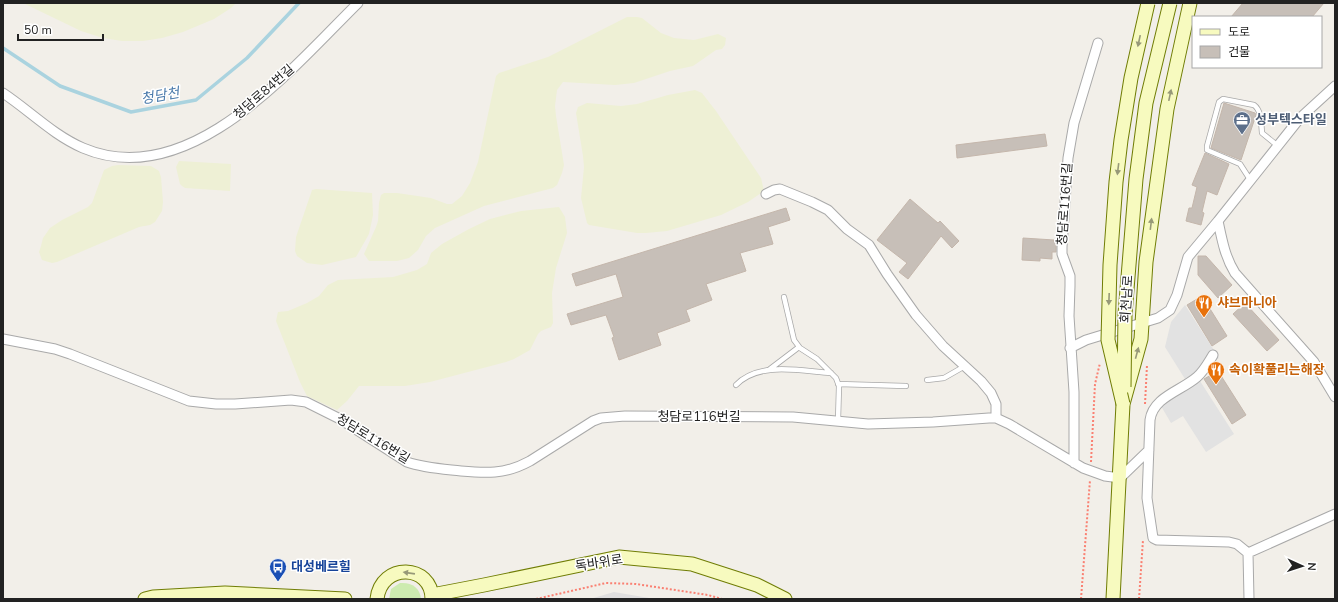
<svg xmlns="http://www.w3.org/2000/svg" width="1338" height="602" viewBox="0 0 1338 602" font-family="'Nunito Sans','Noto Sans KR',sans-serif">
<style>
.residential{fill:#e0dfdf}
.farmland{fill:#eef0d5}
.grass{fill:#cdebb0}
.parking{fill:#e2e2e2}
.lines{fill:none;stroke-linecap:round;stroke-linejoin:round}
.stream{stroke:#aad3df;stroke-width:3.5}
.building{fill:#c7bfb8;stroke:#c4b6ab}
.service-casing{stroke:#a9a9a9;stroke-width:6}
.minor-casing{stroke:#a9a9a9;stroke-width:11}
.secondary-casing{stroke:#707d05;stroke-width:15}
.path{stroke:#fa8072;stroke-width:2;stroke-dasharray:2 2;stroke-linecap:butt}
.service{stroke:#fff;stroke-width:4.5}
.minor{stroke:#fff;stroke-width:9}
.secondary{stroke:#f7fabf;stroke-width:13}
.secondary-bridge-casing{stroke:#707d05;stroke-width:15;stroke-linecap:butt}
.secondary-bridge{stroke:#f7fabf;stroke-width:13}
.oneway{fill:#979978}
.labels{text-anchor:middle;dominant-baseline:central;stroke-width:3;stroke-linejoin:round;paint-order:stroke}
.street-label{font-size:13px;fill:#222;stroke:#fff}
.service-label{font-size:13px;font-weight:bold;fill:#4e5e75;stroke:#fff;text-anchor:start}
.food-label{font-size:13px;font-weight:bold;fill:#c56008;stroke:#fff;text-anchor:start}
.transit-label{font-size:13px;font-weight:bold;fill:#164399;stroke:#fff;text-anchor:start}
.water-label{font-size:14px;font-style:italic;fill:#4a7aab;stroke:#fff}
</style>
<rect width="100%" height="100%" fill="#f2efe9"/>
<path class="residential" d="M614,592L655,599H590Z"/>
<path class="farmland" d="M23,3H236L231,8L214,19L183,32L162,38L143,41H122L103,38L81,31Z
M627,17H637L642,18L661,33L674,38L694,40L718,34L726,38L725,45L722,49L716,50L693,66L670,71L634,83L615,85L563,82L557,90L555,106L556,116L564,165L562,173L557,185L553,188L484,206L435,228L426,236L418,250L409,258L397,261H369L364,254L376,227L378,221L379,203L381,195L384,193H397L431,198L447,204H452L462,196L470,183L478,162L496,76L499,73L548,57Z
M695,90L702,93L716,111L761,178L764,191L748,202L721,215L667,231L646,233H637L589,225L587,223L581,198L584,167L583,156L576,113L578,107L587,103L621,106L637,104L668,95Z
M179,161L231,164L230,191L185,188L182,186L180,184L176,167Z
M118,165L151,166L159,171L161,177L163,202L162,211L155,222L150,225L139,227L57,262L52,263L42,260L39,252L41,246L43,238L50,228L62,220L88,207L92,203L104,170L112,166Z
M316,189L372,193L373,215L369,234L356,257L322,265L307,263L297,256L295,251L296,237L310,196L312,190Z
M559,207L565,217L567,233L556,268L552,293L553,323L551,327L541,331L538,334L530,350L514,359L506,362L430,382L405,386H359L347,401L337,410L307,396L300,382L276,321L278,312L288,311L307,303L319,296L328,285L338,280L393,277L417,270L427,264L431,253L442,244L469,229L490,219L521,211Z"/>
<path class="grass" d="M400,583C411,582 420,587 421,599H389L391,589Z"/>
<path class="parking" d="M1185,305L1219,358L1185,379L1165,347L1171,322Z
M1200,381L1234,434L1206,452L1183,416L1171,423L1161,406Z"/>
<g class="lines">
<path class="stream" d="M3,48L60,86L131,112L196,100L247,58L299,3"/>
</g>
<path class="building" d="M1243,3H1324L1312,17H1231Z
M1224,103L1255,113L1256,115L1241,160L1211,148Z
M1045,134L1047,146L957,158L956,145Z
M1205,153L1229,164L1217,195L1207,191L1202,212L1204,213L1201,225L1186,221L1189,208H1192L1197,187L1192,185Z
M910,199L938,223L940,221L959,241L952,248L941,236L908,279L899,272L907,263L877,240Z
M786,208L790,220L768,227L773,244L740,253L746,271L706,284L712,300L686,310L690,321L657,333L661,345L619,360L612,338L614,337L606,315L571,325L567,314L623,297L616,274L576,286L572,274Z
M1023,238L1054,240V242H1056V252H1052V259L1040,258V261L1022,260Z
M1198,256H1206L1232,285L1218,298L1198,275Z
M1202,296L1227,336L1212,346L1187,305Z
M1245,303L1279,340L1267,351L1233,314Z
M1218,371L1246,415L1232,424L1204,379Z"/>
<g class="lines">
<g class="service-casing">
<path id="service" d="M1251,181L1240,164L1207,150V146L1219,102L1223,99L1254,105C1262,111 1261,124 1262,133L1278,146
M784,297L794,340L800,348L817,359L836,378L839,386L838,421
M770,369L799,347
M927,380L944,378L965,366
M838,384L906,386
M736,385C759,361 801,371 831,373"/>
</g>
<g class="minor-casing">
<path id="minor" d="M1335,86L1300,118L1218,221C1222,240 1225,257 1235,273L1314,362L1335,397
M3,93C30,111 53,135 83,148C189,193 291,69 358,3
M766,194L774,190L780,189L812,202L828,210L847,229L869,245L887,274L916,315L943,346L981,381L991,393L996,404V418
M3,339L55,349L70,354L189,401L216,404H235L291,400L306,402L340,419L407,462C424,468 443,469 461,471C472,472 484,473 495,472C508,471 519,467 530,461L593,421L601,418L625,416L793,417L868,424L933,422L989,418H996L1009,424L1083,468L1105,476L1120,478L1149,450
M1070,348L1086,340L1158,318L1170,310L1177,295L1188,257L1218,221
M1213,355C1208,363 1204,371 1197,377C1181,391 1153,397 1150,420L1147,498L1153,538L1157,540L1229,542L1237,544L1248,553
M1074,463V392L1069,316L1070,286V276L1062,254V247L1068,158L1074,123L1098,43
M1249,599L1248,553L1335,514"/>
</g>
<g class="secondary-casing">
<path id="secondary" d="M432,595L484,585L619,557L692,564L757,585L785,599
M145,599L153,597L225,593L345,599
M377,599C381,562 432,564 432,599
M1113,599L1123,404L1141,339L1146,262L1167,109L1190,3"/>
</g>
<path class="path" d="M1145,404L1147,365
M1091,462L1095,384L1100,363
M536,599L606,583L636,584L708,595L722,599
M1081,599L1090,480
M1139,599L1143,540"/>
<use href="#service" class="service"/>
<use href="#minor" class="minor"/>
<use href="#secondary" class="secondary"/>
<g class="secondary-bridge-casing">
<path id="secondary-bridge" d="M1124,387L1125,314L1136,179L1146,103L1170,3
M1123,404L1108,340L1110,265L1116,182L1121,140L1131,78L1148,3"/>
</g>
<use href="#secondary-bridge" class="secondary-bridge"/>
</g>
<defs><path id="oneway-solid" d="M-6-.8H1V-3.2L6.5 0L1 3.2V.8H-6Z"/></defs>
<g class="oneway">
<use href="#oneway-solid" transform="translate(1139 41) rotate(102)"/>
<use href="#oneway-solid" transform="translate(1170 95) rotate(-78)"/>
<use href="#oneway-solid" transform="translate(1118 169) rotate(97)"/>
<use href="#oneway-solid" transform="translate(1151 224) rotate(-83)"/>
<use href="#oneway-solid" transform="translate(1109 299) rotate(92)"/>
<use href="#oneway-solid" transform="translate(1137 353) rotate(-75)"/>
<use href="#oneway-solid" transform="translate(409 573) rotate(-172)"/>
</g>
<defs>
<g id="office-pin" transform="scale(0.9)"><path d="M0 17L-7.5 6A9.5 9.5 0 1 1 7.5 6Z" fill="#5c6f8a" stroke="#fff"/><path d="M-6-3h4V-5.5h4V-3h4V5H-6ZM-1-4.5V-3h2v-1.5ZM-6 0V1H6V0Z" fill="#fff"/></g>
<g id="restaurant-pin" transform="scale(0.9)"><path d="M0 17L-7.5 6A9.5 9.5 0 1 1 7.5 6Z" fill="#e8710a" stroke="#fff"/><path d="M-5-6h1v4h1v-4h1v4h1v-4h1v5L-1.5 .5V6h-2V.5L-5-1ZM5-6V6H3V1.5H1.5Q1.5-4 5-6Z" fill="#fff"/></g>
<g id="bus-pin" transform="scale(0.9)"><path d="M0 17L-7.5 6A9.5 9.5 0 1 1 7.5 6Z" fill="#1a4fb4" stroke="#fff"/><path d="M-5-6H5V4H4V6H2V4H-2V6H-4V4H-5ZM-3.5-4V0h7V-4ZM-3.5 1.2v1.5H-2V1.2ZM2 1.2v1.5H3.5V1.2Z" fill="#fff"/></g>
</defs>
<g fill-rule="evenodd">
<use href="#office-pin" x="1242" y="120"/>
<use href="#restaurant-pin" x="1204" y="303"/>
<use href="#restaurant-pin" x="1216" y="370"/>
<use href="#bus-pin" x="278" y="567"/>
</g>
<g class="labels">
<g class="street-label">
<text transform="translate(264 92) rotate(-41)">청담로84번길</text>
<text transform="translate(1065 204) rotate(-86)">청담로116번길</text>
<text transform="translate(1127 299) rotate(-86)">회천남로</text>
<text x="699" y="417">청담로116번길</text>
<text transform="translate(373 439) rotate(31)">청담로116번길</text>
<text transform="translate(599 563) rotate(-9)">독바위로</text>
</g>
<g class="service-label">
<text x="1255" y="120">성부텍스타일</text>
</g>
<g class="food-label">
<text x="1217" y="303">샤브마니아</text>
<text x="1229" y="370">속이확풀리는해장</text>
</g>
<g class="transit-label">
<text x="291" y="567">대성베르힐</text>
</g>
<g class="water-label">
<text transform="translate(160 96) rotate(-10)">청담천</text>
</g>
</g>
<rect width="1338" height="602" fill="none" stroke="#222222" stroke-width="8"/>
<rect x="1192" y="16" width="130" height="52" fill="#ffffff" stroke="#a7a7a7"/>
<rect x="1200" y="29" width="20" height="6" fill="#f7fabf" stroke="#a7a7a7"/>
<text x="1228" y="36" font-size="12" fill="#222222">도로</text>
<rect x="1200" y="46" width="20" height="12" fill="#c7bfb8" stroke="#a7a7a7"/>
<text x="1228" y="56" font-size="12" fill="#222222">건물</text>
<g transform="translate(1302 566) rotate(93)" stroke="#ffffff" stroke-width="3" paint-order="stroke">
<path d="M0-3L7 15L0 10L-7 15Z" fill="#222222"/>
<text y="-6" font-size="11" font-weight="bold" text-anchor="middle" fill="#222222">N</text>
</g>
<path d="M18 34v6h85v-6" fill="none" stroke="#222222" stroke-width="2"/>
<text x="24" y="34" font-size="12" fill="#222222" stroke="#ffffff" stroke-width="3" paint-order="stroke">50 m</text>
</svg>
